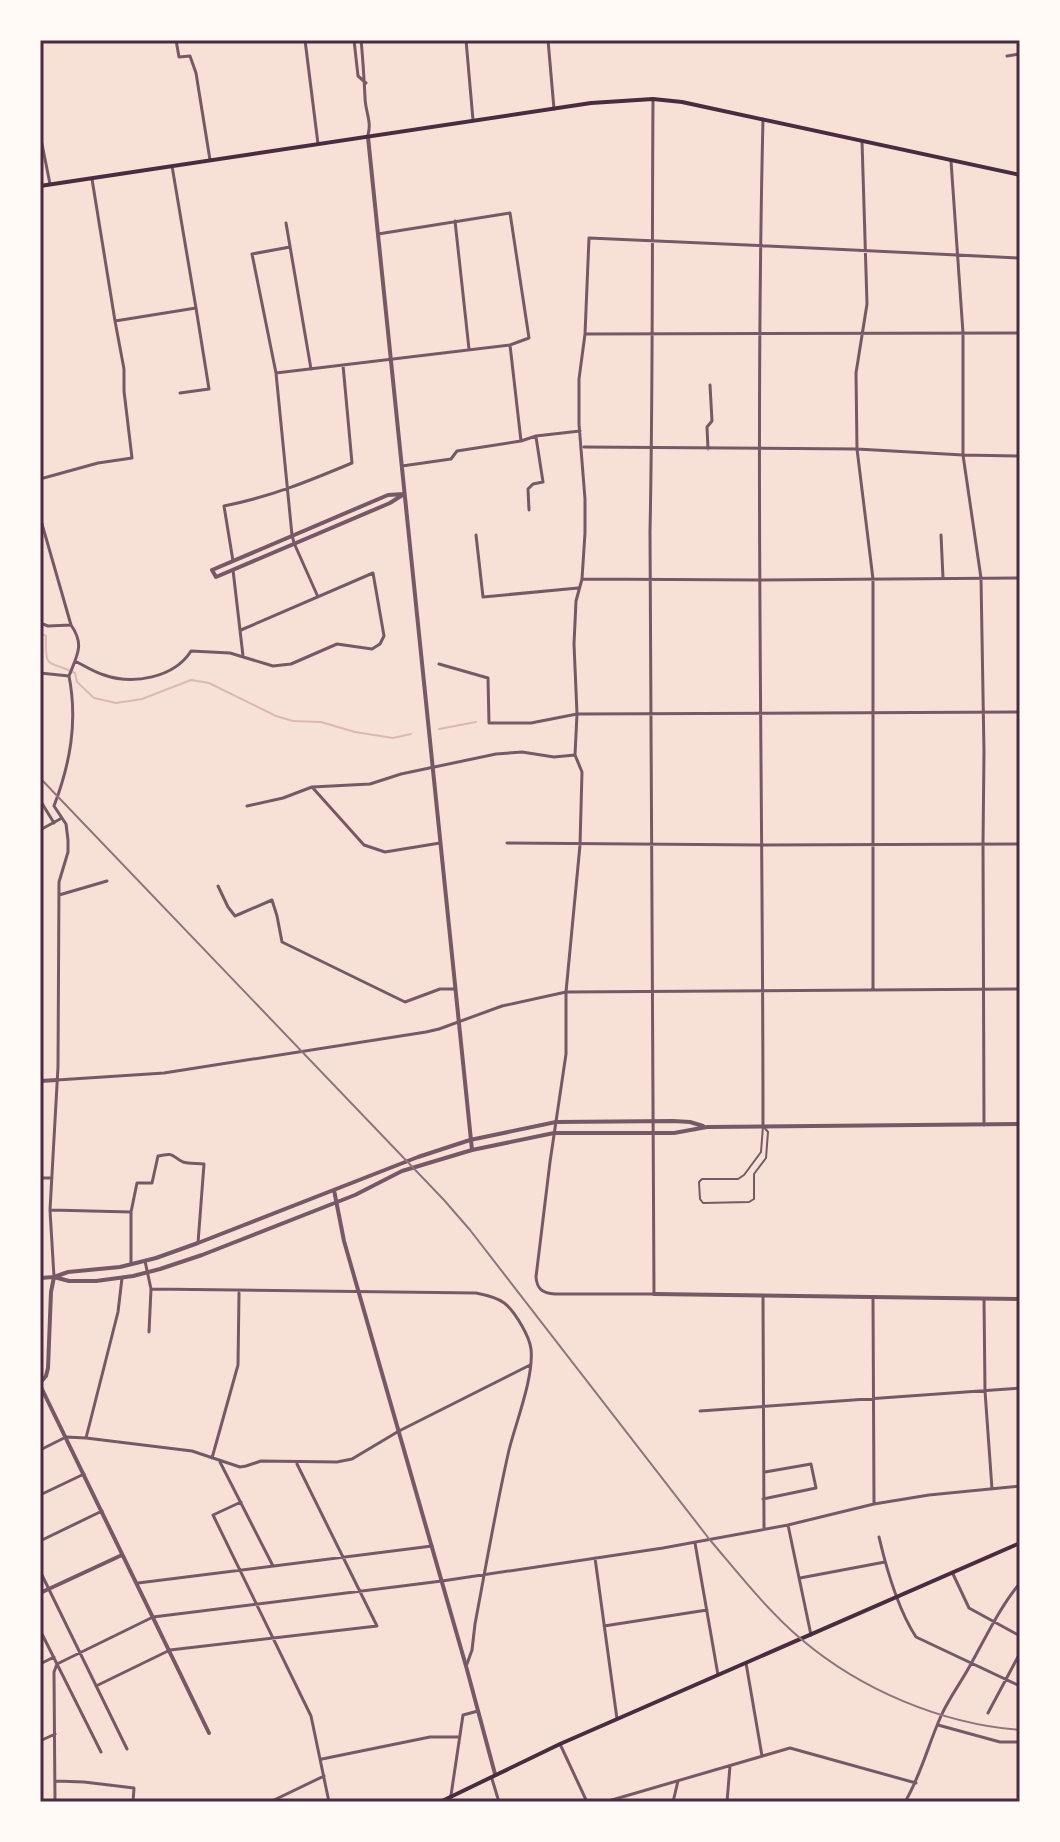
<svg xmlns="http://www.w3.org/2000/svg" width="1060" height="1842" viewBox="0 0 1060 1842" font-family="Poppins,sans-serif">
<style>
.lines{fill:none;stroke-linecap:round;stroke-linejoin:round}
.stream{stroke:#dcb8b0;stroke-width:2}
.service{stroke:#755966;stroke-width:2}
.minor{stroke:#755966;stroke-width:3}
.tertiary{stroke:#755966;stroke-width:4}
.secondary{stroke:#4a2c40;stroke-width:4}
.rail{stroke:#8f747c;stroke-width:2}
.neatline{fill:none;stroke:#4a2c40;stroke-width:3}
</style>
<rect width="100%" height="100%" fill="#f7e1d7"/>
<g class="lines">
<path class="stream" d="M40,633L46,636C45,672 48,659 75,673L77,682L94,698L116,703L142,699L191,680L209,683L276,716L293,721L321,722L355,732L393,738L411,734
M439,729L476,722"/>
<path class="service" d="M763,1126L768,1132L766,1158L754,1174V1199L749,1202L703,1203L700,1199L699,1182L702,1179H738L744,1175L761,1152Z"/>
<path class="minor" d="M176,40L179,57L190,56L196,73L210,160
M305,40L318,144
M354,40L358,76L366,83
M361,40C363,59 364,78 365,97C365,111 372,121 368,135
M466,40L473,120
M548,40L554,109
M1007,56L1020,54
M653,100C652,244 653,388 650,532L654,1294H555C542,1293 537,1289 536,1277L550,1162L566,1054V992L580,845L582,772L575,755L577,714L574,644L576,601L582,579L585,533V499L579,424V379L585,334L589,238C733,245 876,250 1020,258
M40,134L50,184
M862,141L867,304L856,373L857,449L873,579V990
M951,161L963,333V455L981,578L984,752L983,844L984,1125
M172,166L196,308
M92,179L115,321
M455,221L469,349
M286,223L311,369
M290,247L252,254L276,373L292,535L294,543L318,597
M585,334L1020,333
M510,345L521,441L536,436L580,431
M276,373L510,345L529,338L510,213L378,234
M584,447L857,449L963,455L1020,456
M708,449L707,427L712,421L710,385
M402,466L451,459L457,451L521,441
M40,479L98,463L132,458L124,391V369L115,321L196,308L209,389L180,393
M529,510L528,489L533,484L543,482L536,437
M40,517L71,625
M476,535L483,597L578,588
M941,535L943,578
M233,561L224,506C270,497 309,481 352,463L343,365
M233,570L243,656
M582,579L759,580L1020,578
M40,623L48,626L71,625C85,645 77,655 69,676
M75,661C85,666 94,672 104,675C133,685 174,678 191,651L230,653L273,666L291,664L337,644L372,649L380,644L384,636L373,573L241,630
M439,664L488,678L489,723H531L577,714L1020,712
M40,673L69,676C78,722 70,764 54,806L66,824L68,840V852L59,882L58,1067L50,1210L54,1277
M312,787L364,845L385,852L440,843
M40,800L54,823
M247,806L283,798L312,787L370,784L401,774L496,754L522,752L554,757L575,755
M40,830L62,818
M507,843L761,845L1020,844
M218,886L228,907L235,916L272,900L277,916L282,942L405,1002L440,989H455
M59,895L107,881
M57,1080L164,1073L426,1032L439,1029L502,1006L566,992L1020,989
M763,1126C763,791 755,455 763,119
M40,1178H52
M51,1210L131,1212
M145,1261L151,1289L149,1332
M131,1264V1212L137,1183H152L158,1156C175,1152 171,1156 183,1162C189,1164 198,1163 204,1164L198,1243
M151,1289L476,1293C502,1298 509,1303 522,1326C526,1333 530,1341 531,1349C534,1377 516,1422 509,1450C496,1507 486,1566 475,1624L472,1650L467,1664
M763,1296L764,1529
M873,1297L874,1504
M984,1299L985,1391L992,1489
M700,1411L1020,1388
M86,1438L118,1312L122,1278
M40,1450L66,1437L86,1438L192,1451L240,1467L246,1466L261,1461L337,1462L352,1459L399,1431L530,1365
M212,1458L238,1365L239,1293
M220,1462L273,1566
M40,1495L84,1474
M763,1499L816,1488L811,1464L765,1472
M241,1502L213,1515L311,1716L329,1802
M788,1525L811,1635
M879,1537C886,1567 899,1611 916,1637L1020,1686
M40,1541L102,1511
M695,1543L718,1675
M595,1558L617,1719
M40,1571L127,1749
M953,1574L969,1608L1020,1636
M800,1578L885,1562
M138,1583L432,1546
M604,1626L707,1610
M40,1630L101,1752
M746,1663L762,1756
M40,1664L54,1657
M57,1664L153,1617L442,1581L663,1548L788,1525L874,1504L929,1495L1020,1486
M96,1686L170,1650L377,1626L297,1464
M988,1713L1020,1653
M938,1725L1000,1742H1020
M40,1741L55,1734
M560,1744L587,1802
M322,1759L430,1737H459
M492,1779L499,1802
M56,1781L84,1782L134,1788L133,1802
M55,1802L54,1672L57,1664
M270,1802L324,1776
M450,1802L463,1715L478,1711
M605,1802L790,1748L916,1783
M673,1802L678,1781
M727,1802L730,1766
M905,1802C921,1775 928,1745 941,1716C949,1698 962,1681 972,1662C987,1635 1000,1607 1020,1583"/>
<path class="tertiary" d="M368,137L472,1150
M404,494L390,503L216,577L212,570L388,495Z
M40,1081L57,1080
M334,1190L344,1241L466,1666L495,1774
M54,1277L69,1281H96L133,1276L160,1269L202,1255L355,1195L402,1171L472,1150L554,1133H674L707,1127L1020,1124
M40,1278L54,1277L68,1272L120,1267L156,1258L198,1243L418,1157L470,1140L556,1122L673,1121L690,1122L703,1126
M654,1294L1020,1299
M40,1383L46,1376L48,1368L51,1292L54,1277
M40,1385L209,1733
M40,1593L122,1555"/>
<path class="secondary" d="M40,186L591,103L653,99L682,102L1020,175
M440,1802L560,1744L1020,1543"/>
<path class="rail" d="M40,778L444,1200L470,1230L710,1540C739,1574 767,1610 801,1639C861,1690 942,1724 1020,1730"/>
</g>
<rect width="1060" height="1842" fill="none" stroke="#fffaf5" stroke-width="84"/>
<rect x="42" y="42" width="976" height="1758" class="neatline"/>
</svg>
